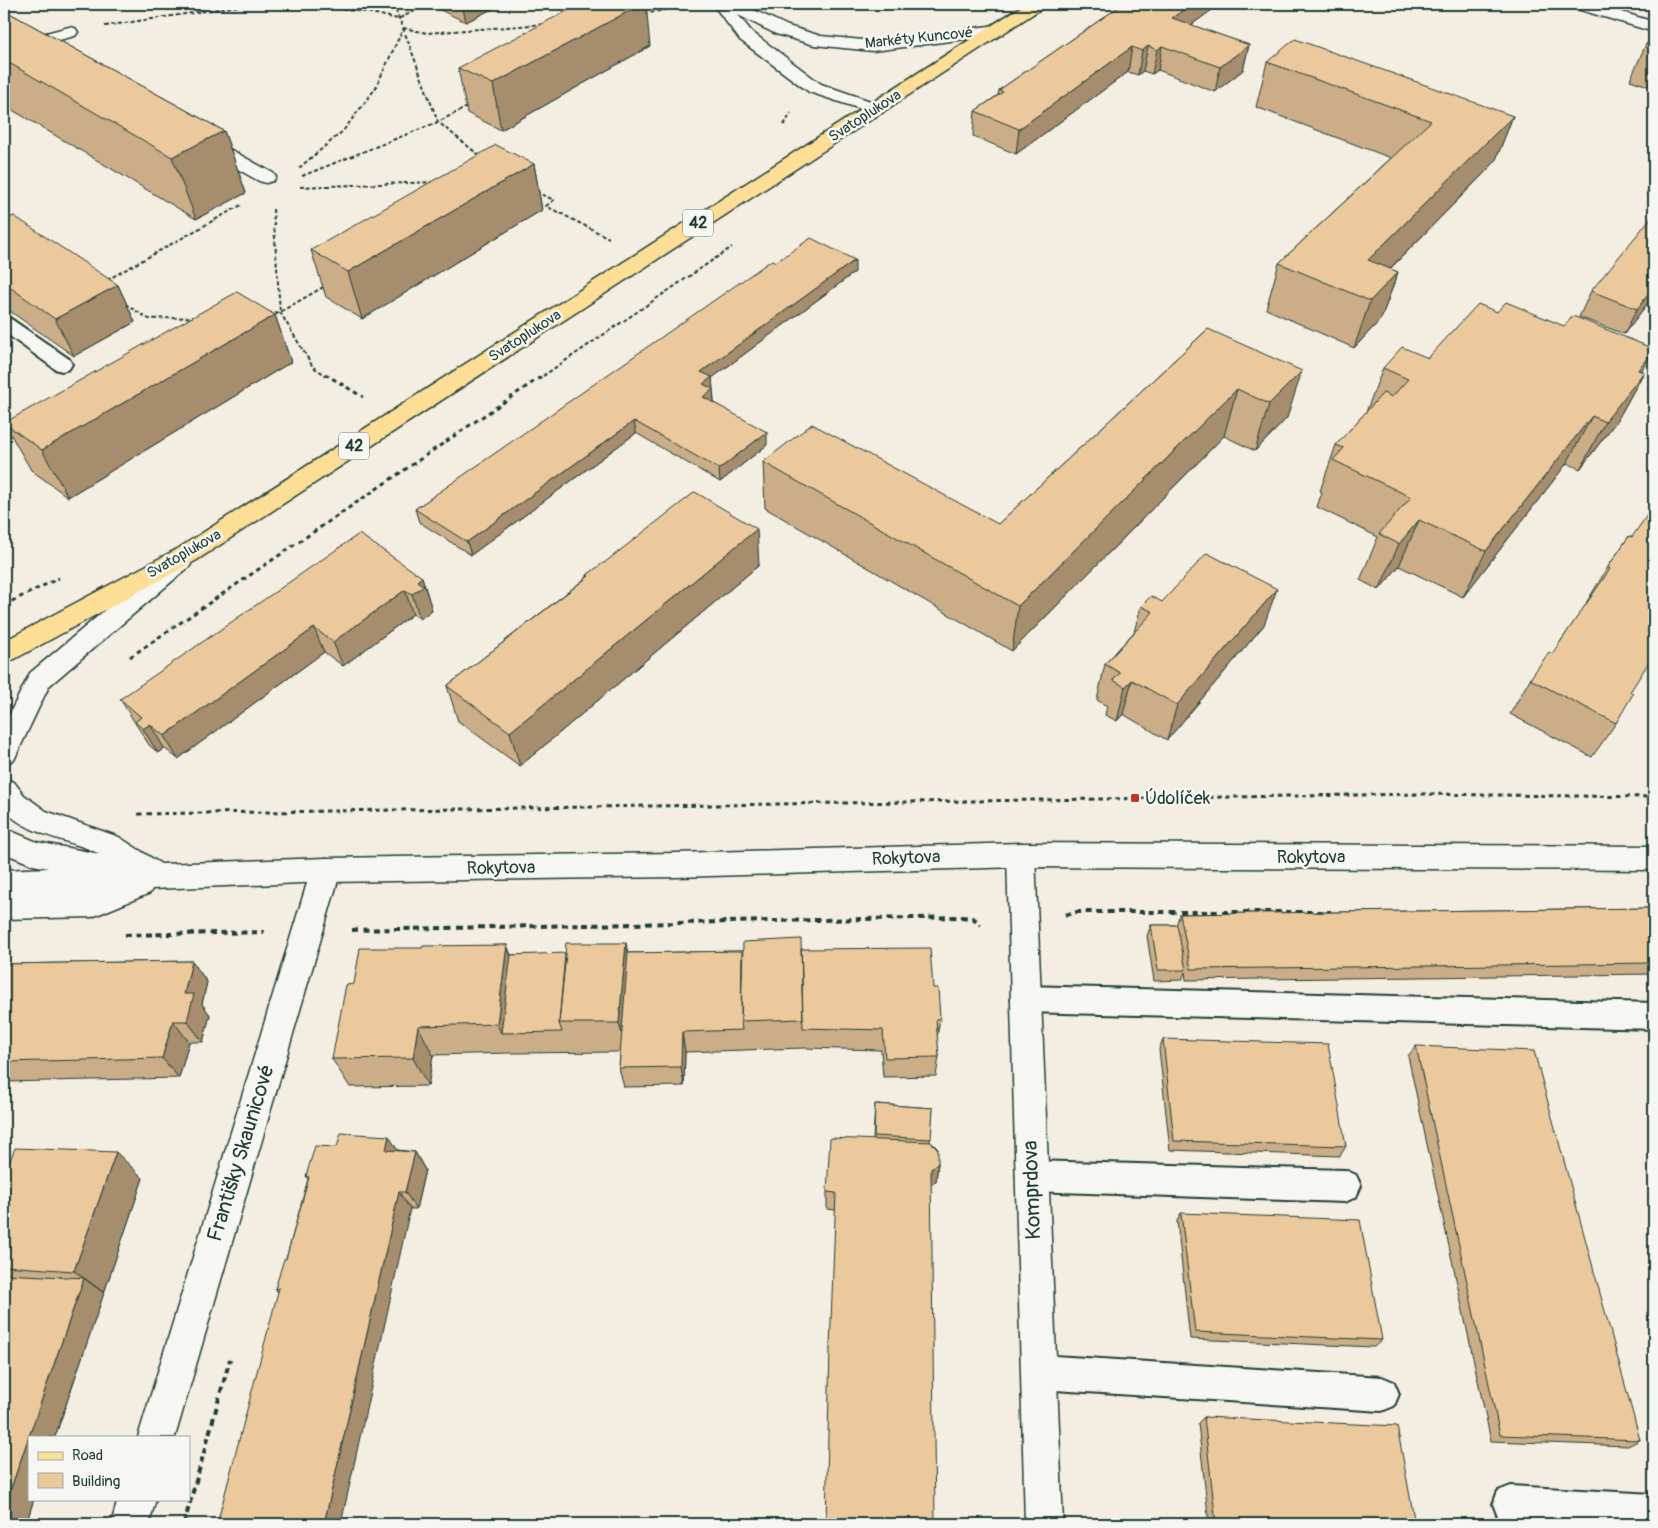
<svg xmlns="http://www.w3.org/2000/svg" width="1658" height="1528" viewBox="0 0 1658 1528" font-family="Pangolin,sans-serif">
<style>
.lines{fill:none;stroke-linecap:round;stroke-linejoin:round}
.lane-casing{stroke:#1f3d34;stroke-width:4}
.street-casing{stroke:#1f3d34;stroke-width:3}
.secondary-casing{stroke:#1f3d34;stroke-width:3}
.primary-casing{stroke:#1f3d34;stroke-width:3}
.path-far2{stroke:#1f3d34;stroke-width:2;stroke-dasharray:4 2.5;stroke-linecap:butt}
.path-far1{stroke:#1f3d34;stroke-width:3;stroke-dasharray:4.5 4;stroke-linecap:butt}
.path{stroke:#1f3d34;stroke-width:4;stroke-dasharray:6 4.5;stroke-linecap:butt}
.lane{fill:#f6f6f2;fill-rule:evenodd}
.street{fill:#f6f6f2;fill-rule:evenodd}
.secondary{fill:#f6f6f2;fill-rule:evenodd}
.primary{fill:#fdde96;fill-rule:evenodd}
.wall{fill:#cbad87;stroke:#1f3d34}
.shaded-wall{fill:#a58d6e;stroke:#1f3d34}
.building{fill:#ecc99d;stroke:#1f3d34}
.poi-dot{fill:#c8321e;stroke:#f6f6f2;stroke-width:2}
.labels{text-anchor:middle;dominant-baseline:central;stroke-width:5;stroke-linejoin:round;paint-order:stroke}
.far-street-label{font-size:15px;fill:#1f3d34;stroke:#f6f6f2}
.shield{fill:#f6f6f2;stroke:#60746d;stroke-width:1}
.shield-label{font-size:16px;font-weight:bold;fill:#1f3d34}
.poi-label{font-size:18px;fill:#1f3d34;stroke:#f6f6f2;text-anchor:start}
.street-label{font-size:18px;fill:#1f3d34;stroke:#f6f6f2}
.near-street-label{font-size:21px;fill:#1f3d34;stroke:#f6f6f2}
</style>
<rect width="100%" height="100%" fill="#f4ede1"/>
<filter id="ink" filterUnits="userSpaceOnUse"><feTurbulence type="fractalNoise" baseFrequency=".02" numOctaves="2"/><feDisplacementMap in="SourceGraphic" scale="10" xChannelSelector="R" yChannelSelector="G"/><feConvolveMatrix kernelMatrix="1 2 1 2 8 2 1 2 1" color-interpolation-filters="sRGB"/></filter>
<g filter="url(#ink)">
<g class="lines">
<g class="lane-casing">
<path id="lane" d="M4,317L11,319L69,359L72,364L69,369L62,371L55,369L4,332Z
M1026,986L1654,1003V1029L1026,1012L1016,1008L1011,999L1016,990Z
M1032,1161L1345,1170L1356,1175L1361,1186L1356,1197L1345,1202L1032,1191L1021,1187L1016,1176L1021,1165Z
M1039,1355L1382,1377L1394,1382L1399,1394L1394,1406L1382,1411L1039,1389L1027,1384L1022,1372L1027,1360Z
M1511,1486L1654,1494V1524H1548L1511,1522L1498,1517L1493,1504L1498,1491Z"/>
</g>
<g class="street-casing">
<path id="street" d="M717,4H741L788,26L821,36L873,41L997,25L1003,26L1005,30L1003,34L997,35L873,51L814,45L776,34L738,15L752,32L821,84L882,105L885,109L882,113L876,114L809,92L740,40L715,7Z
M1572,4H1596L1654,22V32L1574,8Z
M69,27L75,28L78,32L75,36L4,54V44Z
M201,135L208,137L273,173L276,177L273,181L266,183L259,181L194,145L192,141L194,137Z
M1021,843L1031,846L1035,855L1063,1524H1025L1007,855L1011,846Z
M326,858L336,861L341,870L175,1437H138L311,870L316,861Z
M118,1499H156L149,1524H111Z"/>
</g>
<g class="secondary-casing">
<path id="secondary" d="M181,551L190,554L193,560L190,566L49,686L14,760L4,763V725L30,673L172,554Z
M4,779L14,782L24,795L46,811L119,837L161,864L326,858L676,853L1021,843L1654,846V870L1021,867L676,877L326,882L152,889L150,893L92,917L4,919V870L48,868L33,865L4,853V828L37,842L100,854C67,838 31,837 4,810Z"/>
</g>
<g class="primary-casing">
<path id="primary" d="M1025,4H1044L1042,8L197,560L13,660L4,663V641L179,548Z"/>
</g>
<path class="path-far2" d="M284,4L367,12L398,19L429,4
M393,4L403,28L427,33L545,24
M644,14L685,6
M105,26L252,4
M403,28L438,122L480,156
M784,125L791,113
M299,168L343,131L375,89L403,29
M302,176L438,122L469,106
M300,187L434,182
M536,192L554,200L546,206L609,238
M273,209L280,312L325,286
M4,212L12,221
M107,280L243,204
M125,304L149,319L195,317
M280,312L313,367L327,376
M268,313L280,312L272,317
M543,376L732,247"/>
<path class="path-far1" d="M325,374L363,397
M4,605L59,578
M130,657L545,374
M138,814L1421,794L1654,797"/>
<path class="path" d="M1065,915L1077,912H1331
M352,930L960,917L973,918L981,925
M125,935L264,932
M184,1524L230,1359"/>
<use href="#lane" class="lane"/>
<use href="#street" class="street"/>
<use href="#secondary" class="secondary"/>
<use href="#primary" class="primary"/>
</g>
<path class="wall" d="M435,4H502L466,22L436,8Z
M1123,4H1220L1191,25L1249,45L1243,70L1215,92L1158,70L1152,74L1143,71L1138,75L1128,72L1016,154L973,136L975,111L998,95L999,90Z
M4,10L224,131L246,193L196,219L4,105Z
M1654,36V88L1630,80L1646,44Z
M650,46L501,130L467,113L458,68Z
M1267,62L1513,116L1495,162L1390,269L1398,272L1381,319L1354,348L1266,309L1279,263L1391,158L1256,107Z
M534,164L542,210L362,319L326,297L311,250Z
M1654,178V197L1646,194Z
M4,220L118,285L135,322L74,356L4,307Z
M776,262L855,272L712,378L714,402L767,445L720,482L636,433L471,555L419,522L415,509Z
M1591,291L1654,295L1624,334L1579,317Z
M1497,312L1644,372L1618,419L1580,469L1567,463L1463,597L1399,566L1379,590L1360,580L1378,537L1317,507L1322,492L1320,491L1336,445L1366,412L1383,368L1428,358Z
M275,315L291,362L68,497L31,470L4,423Z
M1208,329L1287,418L1255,451L1224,436L1012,651L765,508L763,462L998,524Z
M1629,536L1630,692L1616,723L1592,757L1510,714L1530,679L1552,654L1587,603H1586L1608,567Z
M604,563L759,565L520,766L458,721L447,686L587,577V575Z
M422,577L432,610L420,619L413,614L343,666L324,652L178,759L164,748L158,753L149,745L120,699Z
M1162,602L1264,625L1167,740L1123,714L1117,721L1105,715L1107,706L1097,700L1105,664L1134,632L1141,606Z
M1654,709V717L1650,715Z
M1654,908V974L1186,980L1185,972L1182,980L1154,981L1147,936L1151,925H1176L1180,914Z
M507,945L511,955L742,951L801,949L933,988L940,1018L937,1038L939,1057L936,1076L883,1077L881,1050L804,1048L685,1052L684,1086L624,1087L619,1068L620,1052L509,1053L433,1055L428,1086L350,1087L332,1059L354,984L422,948Z
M192,961L207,982L202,1004L210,1015L203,1042H189L179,1078L4,1082V964Z
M1163,1039L1346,1146L1340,1156L1170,1150L1159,1049Z
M1416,1046L1640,1440L1628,1446L1491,1441L1408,1056Z
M875,1104L933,1108L930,1142L938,1163L936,1181L931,1185L835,1210L827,1209V1192L873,1140Z
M398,1150L415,1152L425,1170L416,1209H410L278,1292L275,1289L286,1259L308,1179L306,1176Z
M4,1176L143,1178L55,1437L29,1499H34L26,1524H4Z
M1181,1213L1382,1340L1374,1347L1190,1339L1177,1221Z
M1204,1417L1415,1524H1209L1198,1423Z"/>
<path class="shaded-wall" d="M462,4H502L466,22Z
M642,4H646L650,46L501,130L493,84Z
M1192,4H1220L1168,42L1172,18Z
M1249,45L1243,70L1215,92L1220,67Z
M1148,46L1143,71L1138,75L1142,51Z
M1162,46L1158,70L1152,74L1157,50Z
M1132,47L1128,72L1016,154L1019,129Z
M1513,116L1495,162L1362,297L1368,260Z
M224,131L246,193L196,219L172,157Z
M534,164L542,210L362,319L348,272Z
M855,260V272L712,378L714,402L704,410L701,372Z
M1398,272L1381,319L1354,348L1370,301Z
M118,285L135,322L74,356L55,319Z
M1654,287V295L1624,334L1637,309Z
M275,315L291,362L68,497L42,450Z
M1654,349L1633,386L1644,372L1618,419L1580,469L1605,422L1638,370Z
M1302,371L1287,418L1255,451L1269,404Z
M1237,389L1224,436L1012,651L1018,606Z
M1592,416L1567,463L1463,597L1486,551Z
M634,421L636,433L471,555L467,542Z
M767,432V445L720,482L719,469Z
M1419,520L1399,566L1379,590L1399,544Z
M757,529L759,565L520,766L510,732Z
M422,577L432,610L420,619L412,594L417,581Z
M1277,589L1264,625L1167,740L1177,705Z
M405,590L413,614L343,666L333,642Z
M314,628L324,652L178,759L164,736Z
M1132,680L1123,714L1117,721L1125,687Z
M150,724L164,748L158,753L143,729Z
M626,943L632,974L627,1052L619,1023Z
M507,945L518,976L501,1033L497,1024Z
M192,961L207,982L202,1004L210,1015L203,1042L187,1021L184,994Z
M173,1021L189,1042L179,1078L162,1058Z
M418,1026L433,1055L428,1086L413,1058Z
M682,1032L685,1052L684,1086L681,1067Z
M389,1136L400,1154L386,1150Z
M116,1152L143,1178L104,1293L74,1271Z
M415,1152L425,1170L416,1209L405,1192Z
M938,1163L936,1181L928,1187L931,1169Z
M399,1192L410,1209L341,1524H324Z
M84,1278L104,1293L55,1437H29V1499H34L26,1524H4V1508Z"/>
<path class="building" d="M580,4H642L493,84L458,68Z
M1123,4H1192L1172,18L1249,45L1220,67L1162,46L1157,50L1148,46L1142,51L1132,47L1019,129L975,111L1003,92L999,90Z
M4,10L224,131L172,157L4,60Z
M1654,36V47L1646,44Z
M1295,39L1513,116L1368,260L1398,272L1370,301L1279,263L1431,121L1267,62Z
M496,145L534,164L348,272L311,250Z
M1654,214V287L1637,309L1591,291Z
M14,216L118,285L55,319L4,283V220Z
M811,238L855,260L701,372L712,377L703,384L713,389L703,397L767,432L719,469L634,421L467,542L415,509L772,260L776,262Z
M237,292L275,315L42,450L4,423Z
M1506,302L1564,326L1573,316L1654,349L1638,370L1644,372L1605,422L1592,416L1486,551L1419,520L1399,544L1379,534L1411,497L1333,460L1344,448L1336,445L1383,393L1392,397L1408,379L1383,368L1402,347L1428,358L1478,304L1497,312Z
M1208,329L1302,371L1269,404L1237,389L1018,606L763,462L812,424L998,524Z
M695,492L757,529L510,732L447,686L589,576L587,575L603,563H604Z
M1654,505V654L1630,692L1633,694L1616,723L1530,679L1549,652L1552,654L1610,569L1608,567L1629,536L1632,537Z
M359,534L422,577L417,581L424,586L412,594L405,590L333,642L314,628L164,736L150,724L143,729L135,722L141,717L120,699Z
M1207,553L1277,589L1177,705L1132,680L1125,687L1113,680L1120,673L1105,664L1153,612L1141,606L1151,596L1162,602Z
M1654,908V963L1191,969L1180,914Z
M1151,925H1177L1186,970H1158Z
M801,939L803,1019L741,1021L743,942Z
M566,943H626L619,1023H559Z
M507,945L497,1024L418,1026L413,1058L332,1059L346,985L354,984L360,948H422L423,946Z
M930,948L933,988H938L940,1018L936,1019L939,1057L885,1058L883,1030L803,1028L801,949Z
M742,951L741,1021L742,1030L682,1032L681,1067L619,1068L628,953Z
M566,953L559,1023L562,1032L501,1033L511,955Z
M192,961L184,994H194L187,1021H173L162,1058L4,1062V964Z
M1163,1039L1328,1044L1346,1146L1174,1141Z
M1416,1046L1534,1051L1640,1440L1500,1435Z
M875,1104L933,1108L931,1139L874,1136Z
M341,1133L389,1136L386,1150L415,1152L405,1192H399L324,1524H217L279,1288L275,1289L284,1259H286L309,1177L306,1176L315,1146L337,1147Z
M830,1138L931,1142L938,1149V1163L931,1169L935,1524H826L830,1347L836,1193L827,1192Z
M15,1148L116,1152L74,1271L4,1266V1176Z
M1181,1213L1360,1220L1382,1340L1195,1332Z
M4,1274L84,1278L4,1508Z
M1204,1417L1397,1426L1415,1524H1216Z"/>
</g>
<rect class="poi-dot" x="1130" y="793" width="10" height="10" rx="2.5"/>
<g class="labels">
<g class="far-street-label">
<text transform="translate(919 38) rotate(-6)">Markéty Kuncové</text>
<text transform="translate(865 116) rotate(-33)">Svatoplukova</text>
<text transform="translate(525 336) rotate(-33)">Svatoplukova</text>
<text transform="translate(184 554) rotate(-30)">Svatoplukova</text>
</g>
<g class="shield">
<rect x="683" y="209.5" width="30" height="27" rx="4"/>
<rect x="339" y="432.5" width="30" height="27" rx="4"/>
</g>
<g class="shield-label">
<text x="698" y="223">42</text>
<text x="354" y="446">42</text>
</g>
<g class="poi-label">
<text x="1145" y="798">Údolíček</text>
</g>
<g class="street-label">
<text x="1311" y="857">Rokytova</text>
<text transform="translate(906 858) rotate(-2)">Rokytova</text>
<text transform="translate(501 868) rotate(-1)">Rokytova</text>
</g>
<g class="near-street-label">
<text transform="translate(241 1153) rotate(-73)">Františky Skaunicové</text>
<text transform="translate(1032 1190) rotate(-92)">Komprdova</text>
</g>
</g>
<rect width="1658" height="1528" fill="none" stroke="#f6f6f2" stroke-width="20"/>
<rect x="10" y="10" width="1638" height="1508" fill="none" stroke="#1f3d34" stroke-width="2" filter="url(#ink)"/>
<rect x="28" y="1436" width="162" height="65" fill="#f6f6f2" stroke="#a0aca6"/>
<rect x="38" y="1452" width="25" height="8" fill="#fdde96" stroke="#a0aca6"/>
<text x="72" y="1460" font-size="15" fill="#1f3d34">Road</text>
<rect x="38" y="1473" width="25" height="15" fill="#ecc99d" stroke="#a0aca6"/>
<text x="72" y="1486" font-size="15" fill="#1f3d34">Building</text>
</svg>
